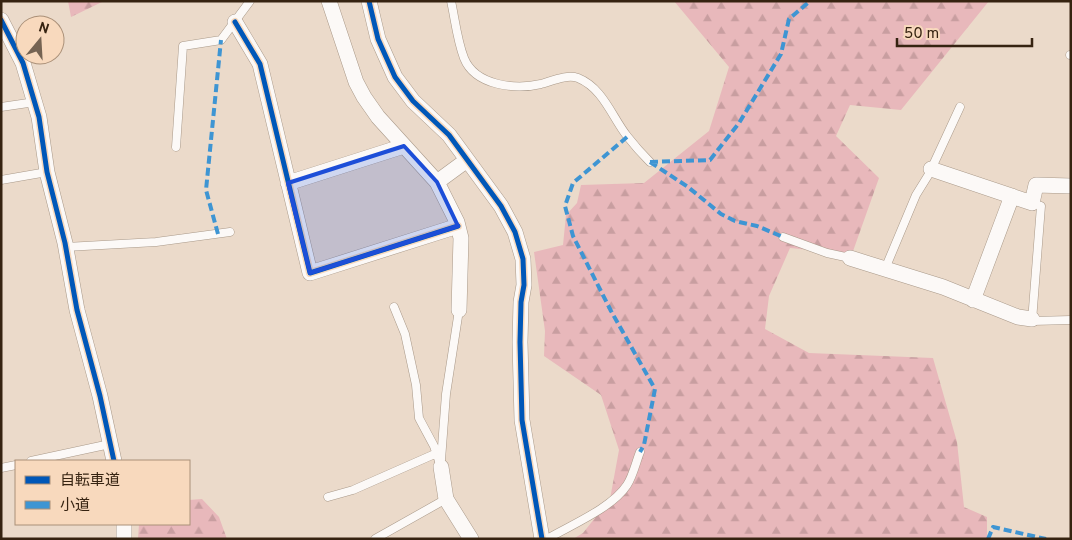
<svg xmlns="http://www.w3.org/2000/svg" width="1072" height="540" viewBox="0 0 1072 540" font-family="Overpass,'Noto Sans JP',sans-serif">
<style>
.forest{fill:url(#forest-firs)}
.lines{fill:none;stroke-linecap:round;stroke-linejoin:round}
.lane-casing{stroke:#a99989;stroke-width:9}
.street-casing{stroke:#a99989;stroke-width:16}
.lane{stroke:#fcf9f7;stroke-width:8}
.street{stroke:#fcf9f7;stroke-width:15}
.quiet{stroke:#3e95d3;stroke-width:4;stroke-dasharray:8 4;stroke-linecap:butt}
.cycleway-casing{stroke:#f8d9bd;stroke-width:8}
.cycleway{stroke:#0057b8;stroke-width:5}
.marked{fill:#1d4ed8;fill-opacity:0.2;stroke:#1d4ed8;stroke-width:4;stroke-linejoin:round}
</style>
<defs>
<pattern id="forest-firs" width="22" height="20" patternUnits="userSpaceOnUse" patternTransform="scale(1.25)"><rect width="22" height="20" fill="#e8b8bb"/><path d="M5 1l3.5 6h-7zM16 11l3.5 6h-7z" fill="#c89ea0"/></pattern>
</defs>
<rect width="100%" height="100%" fill="#ebdaca"/>
<path class="forest" d="M68,1H104L71,17Z
M674,1H989L901,110L850,105L836,136L879,178L852,254L790,248L769,296L765,329L809,353L933,358L957,442L964,507L987,517V539H573L583,533L610,499L619,450L601,395L544,356L545,331L534,252L563,245L566,215L577,203L581,185L644,183L709,131L729,67Z
M202,499L219,517L227,539H138L139,524H189V500Z"/>
<g class="lines">
<g class="lane-casing">
<path id="lane" d="M451,1C455,19 457,40 464,58C475,86 516,90 541,84C552,81 567,74 578,78C603,88 612,117 627,136C634,145 642,154 650,162
M1070,55H1071
M1,107L35,102
M176,147L183,46L221,40L250,1
M1,180L47,172
M1032,203L1041,206L1032,321L1071,320
M783,237L827,253L850,258
M66,247L156,242L230,232
M885,269L916,195L929,174L960,107
M394,307L405,334L416,385L419,418L434,446L441,467
M441,460L446,394L459,310
M31,461L110,444
M1,468L16,465
M328,497L353,490L437,453
M375,539L446,499
M547,539C571,525 612,508 627,485C633,476 636,462 640,452"/>
</g>
<g class="street-casing">
<path id="street" d="M329,1L356,82L364,97L378,117L437,182L457,222L461,238L459,310
M369,1L378,39L395,77L413,101L449,135L501,206L515,232L523,259L524,285L521,302L520,342L522,420L542,539
M1,20L23,63L39,117L47,172L65,243L77,310L100,396L114,461
M235,22L260,64L310,273L458,226
M931,169L1032,203L1036,185L1071,186
M437,182L467,160
M288,183L404,146
M850,258L943,287L1018,317L1032,319
M973,300L1012,196
M441,467L446,499L471,539
M124,524V539"/>
</g>
<use href="#lane" class="lane"/>
<use href="#street" class="street"/>
<path class="quiet" d="M627,137L573,183L565,206L573,236L611,311L655,389L644,445L640,452
M650,162L710,160L739,123L781,54L789,19L810,1
M650,162L688,187L721,214L735,221L757,226L783,237
M218,234L206,190L221,40
M988,539L993,527L1046,539"/>
<g class="cycleway-casing">
<path id="cycleway" d="M369,1L378,39L395,77L413,101L449,135L501,206L515,232L523,259L524,285L521,302L520,342L522,420L542,539
M1,20L23,63L39,117L47,172L65,243L77,310L100,396L114,461
M235,22L260,64L310,273L458,226"/>
</g>
<use href="#cycleway" class="cycleway"/>
</g>
<path class="marked" d="M404,146L437,182L458,226L310,273L288,183Z"/>
<rect width="1072" height="540" fill="none" stroke="#362311" stroke-width="5"/>
<rect x="15" y="460" width="175" height="65" fill="#f8d9bd" stroke="#aa9078"/>
<rect x="25" y="476" width="25" height="8" fill="#0057b8" stroke="#aa9078"/>
<text x="60" y="485" font-size="15" fill="#362311">自転車道</text>
<rect x="25" y="501" width="25" height="8" fill="#3e95d3" stroke="#aa9078"/>
<text x="60" y="510" font-size="15" fill="#362311">小道</text>
<g transform="translate(40 40) rotate(18)"><circle r="24" fill="#f8d9bd" stroke="#aa9078"/>
<path d="M0-4L9 19L0 12L-9 19Z" fill="#756352"/>
<text y="-8" font-size="14" font-weight="bold" text-anchor="middle" fill="#362311">N</text>
</g>
<path d="M897 38v8h135v-8" fill="none" stroke="#362311" stroke-width="2.5"/>
<text x="904" y="38" font-size="15" fill="#362311" stroke="#f8d9bd" stroke-width="4" paint-order="stroke">50 m</text>
</svg>
